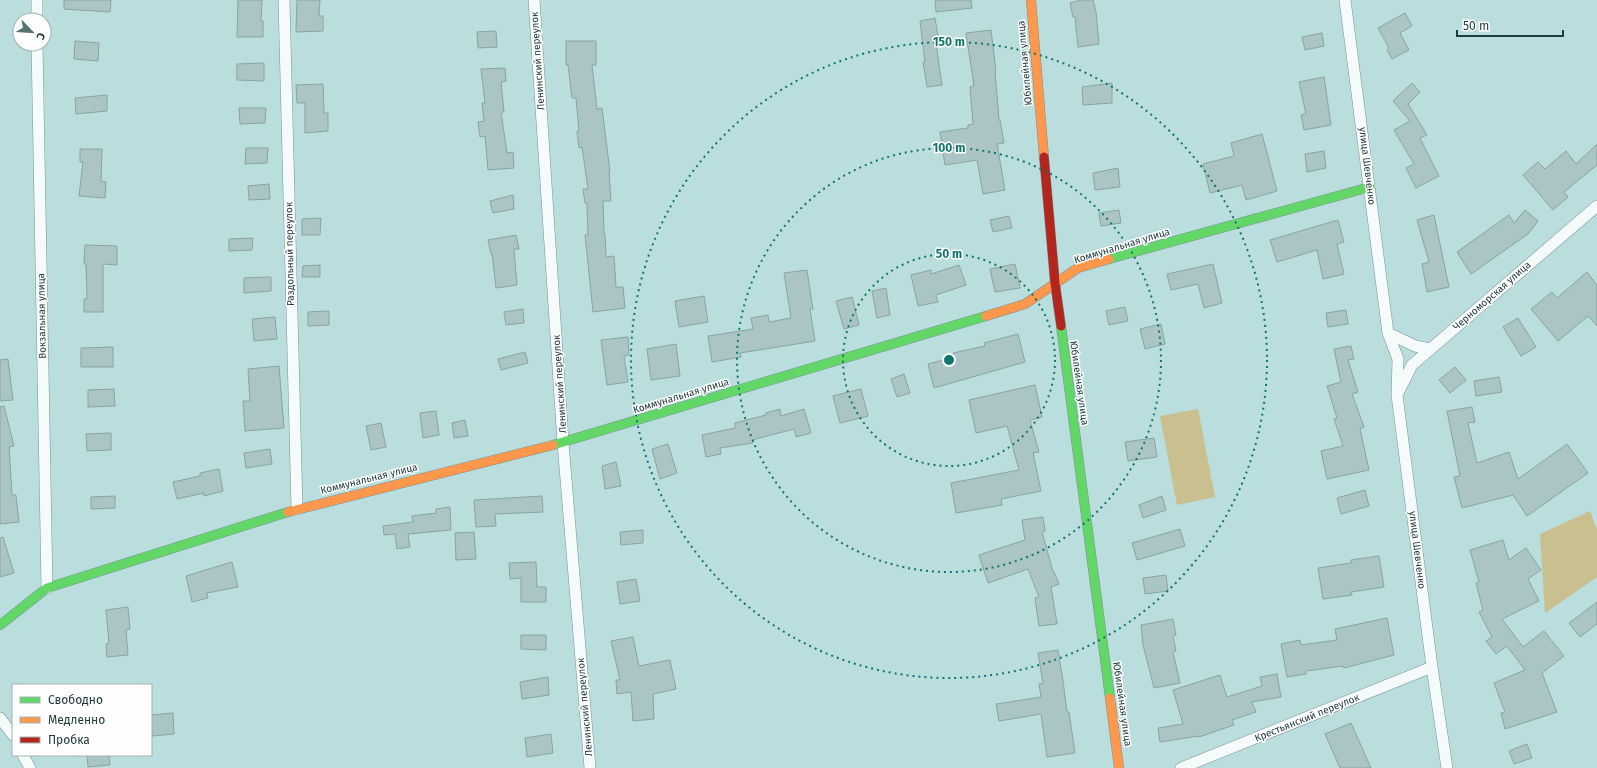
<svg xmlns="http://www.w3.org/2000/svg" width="1597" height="768" viewBox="0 0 1597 768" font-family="'Fira Sans',sans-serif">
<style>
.forest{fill:#c9bf8f}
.building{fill:#aac5c3;stroke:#89a4a2}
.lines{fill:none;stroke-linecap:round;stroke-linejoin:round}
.street-casing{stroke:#799496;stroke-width:12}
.fast-casing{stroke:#799496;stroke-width:10}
.slow-casing{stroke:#799496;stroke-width:10}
.jam-casing{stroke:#799496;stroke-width:10}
.street{stroke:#f5fafa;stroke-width:11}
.fast{stroke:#63d668;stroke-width:9}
.slow{stroke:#ff974d;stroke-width:9}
.jam{stroke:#b3261e;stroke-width:9}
.ring{fill:none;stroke:#0f766e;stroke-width:2;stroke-dasharray:2 4}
.labels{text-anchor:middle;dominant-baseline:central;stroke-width:3;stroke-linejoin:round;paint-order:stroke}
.street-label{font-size:10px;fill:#223c3d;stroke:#fefefe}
.centre{fill:#0f766e;stroke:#fefefe;stroke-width:2}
.ring-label{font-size:12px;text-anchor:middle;font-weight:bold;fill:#0f766e;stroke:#fefefe;stroke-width:3;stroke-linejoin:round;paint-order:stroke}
</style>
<rect width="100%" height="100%" fill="#baddde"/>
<path class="forest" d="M1198,409L1215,497L1177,505L1160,416Z
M1590,511L1597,530V577L1545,613L1540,534Z"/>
<path class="building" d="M64,0H111L110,12L64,9Z
M238,0H262L261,21H263V37H237Z
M297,0H320L319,16H323V31L296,32Z
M935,0H971L972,8L936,12Z
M1081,0H1093L1096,12L1099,44L1078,47L1075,17H1073L1070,3Z
M1405,13L1412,26L1400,33L1409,50L1392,59L1387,50L1389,48L1378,28Z
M935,18L939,43H936L942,85L927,87L923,62H925L920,21Z
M991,30L996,71H995L999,120H1000L1004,143L997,144L1005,190L983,194L977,160L945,165L940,132L968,128V125L973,124L970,87L974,86L966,33Z
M496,31L497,47L478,48L477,32Z
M1322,33L1324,46L1305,50L1302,37Z
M75,41L99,43L98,61L74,59Z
M566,41H596V65H592L597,109L602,108L610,172H609L611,201H603L604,234H605L606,257L614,256L616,287H623L625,308L593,312L585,235H588L587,203H585L583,189H588L582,147L579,148L577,131H579L576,98H572L568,65H566Z
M264,63V81L237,80V64Z
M505,68L506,81L501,82L504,112H501L507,153L513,152L514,168L488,170L485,136L480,137L478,122L484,121L482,103H485L481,69Z
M1324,77L1331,125L1304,130L1301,115L1306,114L1299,82Z
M1112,83V103L1083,105L1082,87Z
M1412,83L1420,92L1408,104L1427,135L1420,138L1439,176L1416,188L1406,168L1414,164L1394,130L1410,121L1393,101Z
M323,84L324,113H328V131L305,133V103H297L296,85Z
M107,95V111L76,114L75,98Z
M239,108H266L265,123L240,124Z
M1262,134L1277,191L1246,200L1242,185L1210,193L1203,164L1234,156L1231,143Z
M1597,144V165L1564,192L1568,197L1553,210L1523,175L1538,162L1545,169L1566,151L1576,164Z
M246,148H268L267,163L245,164Z
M80,149H102L101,181L106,182L105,198L79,196L83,162H80Z
M1324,151L1326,168L1307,172L1305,154Z
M1118,168L1120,187L1095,190L1093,173Z
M269,184L270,199L249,200L248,186Z
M513,195L514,209L493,213L490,201Z
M1119,210L1121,223L1101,226L1099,213Z
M1525,210L1538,221L1528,234L1471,274L1457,252L1509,215L1514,223Z
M1434,215L1449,287L1427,292L1422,264L1429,262L1417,220Z
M1009,216L1012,228L993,232L990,220Z
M321,218L320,235H302V219Z
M1338,220L1344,242L1337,244L1344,274L1323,279L1317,250L1277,262L1270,240Z
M516,235L519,249H514L517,285L496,288L492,254H491L488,240Z
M253,238L252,250L229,251V239Z
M85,245L117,246V265L103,264V312H84V299H87L86,264H84Z
M1015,264L1020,288L995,292L990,269Z
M1213,264L1222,303L1204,308L1198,284L1171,290L1167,274Z
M320,265V277H302L303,266Z
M959,265L966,285L936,295L938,302L918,306L911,275L931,270V274Z
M807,270L813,309H810L815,341L740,353L741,357L712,362L708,336L753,329L751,318L768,315L769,322L791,318L784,273Z
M1587,272L1597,285V326L1588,316L1558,341L1531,309L1552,292L1557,298Z
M271,277V291L244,293V278Z
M886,288L890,315L877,318L872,291Z
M704,296L708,322L679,327L675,301Z
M852,297L859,325L844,329L836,301Z
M1125,307L1128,321L1109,325L1106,311Z
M523,309L524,323L506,325L504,312Z
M1346,310L1348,324L1328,327L1326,313Z
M329,311V325L308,326V312Z
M275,317L277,339L254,341L252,319Z
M1518,318L1536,347L1521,356L1503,327Z
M1161,324L1165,344L1145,349L1140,329Z
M1018,334L1025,362L934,388L928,364L954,357L953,353L985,346L984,343Z
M628,337L629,355L624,356L628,382L607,385L601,340Z
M676,344L680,376L651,380L647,349Z
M1351,346L1354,359L1348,360L1358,392L1352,394L1364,427L1360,429L1369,470L1327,479L1321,451L1343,446L1334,419L1337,418L1327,386L1341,382L1334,349Z
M113,347V367H81V348Z
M525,352L528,363L501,370L498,359Z
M8,359L13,400L0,401V360Z
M279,366L284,428L245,431L243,401H250L248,369Z
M1455,367L1466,380L1450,393L1439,380Z
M904,374L910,393L897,397L891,379Z
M1499,377L1502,392L1476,396L1474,381Z
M1035,385L1042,417L1030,420L1039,452L1033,453L1041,491L1001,499L1002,505L956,513L951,483L1019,470L1007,426L976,433L969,400Z
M114,389L115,406L88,407V390Z
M861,389L868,416L840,423L833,396Z
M4,406L14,446L9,447L12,495H16L19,522L0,524V407Z
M1472,407L1475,422L1468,423L1477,463L1509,452L1518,479L1567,444L1588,473L1527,516L1513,495L1462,508L1454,477L1460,476L1447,411Z
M780,409L781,416L804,409L811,433L796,437L794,429L752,440L753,443L720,448L721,454L706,457L702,435L735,428V423L766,415V413Z
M436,411L439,435L423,438L420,413Z
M465,420L468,436L454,438L452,423Z
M381,423L386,447L371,450L366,426Z
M111,433V450L87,451L86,434Z
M1154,438L1157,457L1128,461L1125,442Z
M668,444L677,473L660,479L652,449Z
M270,449L272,464L246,468L244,453Z
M616,462L621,486L605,489L602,466Z
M219,469L223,491L204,496V493L177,499L173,482L200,476V473Z
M1365,490L1369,506L1341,514L1337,498Z
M115,496V508L91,509V497Z
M542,496L543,512L495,514L496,526L476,527L474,500Z
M1162,496L1166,510L1143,518L1139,505Z
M450,507L451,530L408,534L410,547L397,549L395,534L384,535L383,526L413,522L412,516L436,513V509Z
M1043,517L1045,531L1042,532L1053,572H1054L1059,584L1051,587L1057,624L1039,626L1035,598L1039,597L1028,569L988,583L979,555L1025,540L1022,520Z
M1180,529L1185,546L1137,560L1132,543Z
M643,530V543L621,545L620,532Z
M474,532L476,559L456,560L455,533Z
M3,537L14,573L0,577V538Z
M1503,540L1509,560L1526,548L1541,570L1528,579L1539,601L1502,619L1523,647L1544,631L1564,656L1542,673L1557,712L1505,729L1501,713L1505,712L1494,683L1525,670L1507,646L1496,654L1486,641L1492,637L1479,612L1483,610L1476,583L1479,582L1470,550Z
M1379,556L1384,587L1351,592L1352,595L1323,599L1318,568L1351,563V560Z
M232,562L238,587L207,593L208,598L192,602L186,576Z
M536,562L537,587H546V602H521V578L510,579L509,563Z
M1166,575L1168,591L1145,594L1143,578Z
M636,579L640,601L620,604L617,582Z
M1597,602V624L1580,637L1569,623Z
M128,607L130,629L126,630L128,655L107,657L106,644L109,643L106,610Z
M1387,618L1394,655L1344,668L1343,666L1306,671V674L1287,677L1281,644L1300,640L1301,645L1337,640L1335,629Z
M1173,619L1176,635L1173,636L1176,651L1173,652L1180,683L1154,688L1143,645L1141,625Z
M521,635H546V650L521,649Z
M633,637L639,666L670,660L676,689L653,694L654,719L633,721L631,692L617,694L616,680H620L611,641Z
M1058,650L1063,681L1067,712H1069L1075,753L1047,757L1041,714L999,721L996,704L1041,697L1039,684L1043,683L1038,653Z
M1277,674L1281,697L1252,702L1256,712L1232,720L1234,725L1199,737V736L1160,742L1158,728L1183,724L1173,690L1220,675L1227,697L1262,686L1260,677Z
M548,677L549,695L522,699L520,682Z
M173,713L174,734L152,736L151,715Z
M1351,723L1371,768H1340L1325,734Z
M551,734L553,753L527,757L525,738Z
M1527,744L1532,758L1514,764L1509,751Z
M87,755H109L110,765L88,767Z"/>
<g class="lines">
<g class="street-casing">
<path id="street" d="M37,0V20
M284,0L297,509
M534,0L563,443L590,768
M1345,0L1388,333L1415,346L1430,349
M37,44L47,588
M1388,333L1398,359L1397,395L1432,667L1447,768
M1398,393L1412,365L1597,206
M0,718L13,735
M23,755L30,768
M1181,768L1432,667"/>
</g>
<g class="fast-casing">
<path id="fast" d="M1109,259L1370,187
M1061,326L1110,698
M553,445L986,316
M0,625L47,588L288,512"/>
</g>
<g class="slow-casing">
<path id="slow" d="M1031,0L1044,157
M986,316L1025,304L1078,268L1109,259
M288,512L553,445
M1110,698L1119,768"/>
</g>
<g class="jam-casing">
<path id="jam" d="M1044,157L1055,283L1061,326"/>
</g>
<use href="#street" class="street"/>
<use href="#fast" class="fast"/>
<use href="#slow" class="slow"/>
<use href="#jam" class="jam"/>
</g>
<g class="ring">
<circle cx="949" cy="360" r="106"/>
<circle cx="949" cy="360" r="212"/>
<circle cx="949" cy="360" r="318"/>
</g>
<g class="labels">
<g class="street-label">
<text transform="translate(538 61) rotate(-94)">Ленинский переулок</text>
<text transform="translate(1025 63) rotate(-95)">Юбилейная улица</text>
<text transform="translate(1367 166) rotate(83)">улица Шевченко</text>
<text transform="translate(1122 246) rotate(-17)">Коммунальная улица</text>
<text transform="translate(290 254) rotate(-91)">Раздольный переулок</text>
<text transform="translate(1492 296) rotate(-41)">Черноморская улица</text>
<text transform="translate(42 316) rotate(-91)">Вокзальная улица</text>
<text transform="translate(1079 383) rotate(82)">Юбилейная улица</text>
<text transform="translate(560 384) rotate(-94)">Ленинский переулок</text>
<text transform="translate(681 396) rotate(-17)">Коммунальная улица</text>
<text transform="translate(369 479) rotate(-14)">Коммунальная улица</text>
<text transform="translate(1417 550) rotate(83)">улица Шевченко</text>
<text transform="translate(1122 704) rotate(82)">Юбилейная улица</text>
<text transform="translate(585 707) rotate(-95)">Ленинский переулок</text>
<text transform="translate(1307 718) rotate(-22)">Крестьянский переулок</text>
</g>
</g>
<circle cx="949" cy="360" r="6" class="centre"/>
<g class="ring-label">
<text x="949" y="46">150 m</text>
<text x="949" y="152">100 m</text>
<text x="949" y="258">50 m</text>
</g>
<rect x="12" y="684" width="140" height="72" fill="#fefefe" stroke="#a6b0b1"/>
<rect x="20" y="697" width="20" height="6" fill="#63d668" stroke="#a6b0b1"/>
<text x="48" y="704" font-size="12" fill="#223c3d">Свободно</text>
<rect x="20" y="717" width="20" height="6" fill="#ff974d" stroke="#a6b0b1"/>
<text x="48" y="724" font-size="12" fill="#223c3d">Медленно</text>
<rect x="20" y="737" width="20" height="6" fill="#b3261e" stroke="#a6b0b1"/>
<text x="48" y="744" font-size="12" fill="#223c3d">Пробка</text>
<g transform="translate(32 32) rotate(115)"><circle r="19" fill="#fefefe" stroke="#a6b0b1"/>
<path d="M0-3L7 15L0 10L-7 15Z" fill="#577475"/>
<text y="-6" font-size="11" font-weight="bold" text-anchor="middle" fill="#223c3d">С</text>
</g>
<path d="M1457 30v6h106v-6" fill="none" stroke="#223c3d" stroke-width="2"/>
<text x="1463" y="30" font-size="12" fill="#223c3d" stroke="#fefefe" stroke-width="3" paint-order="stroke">50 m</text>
</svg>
